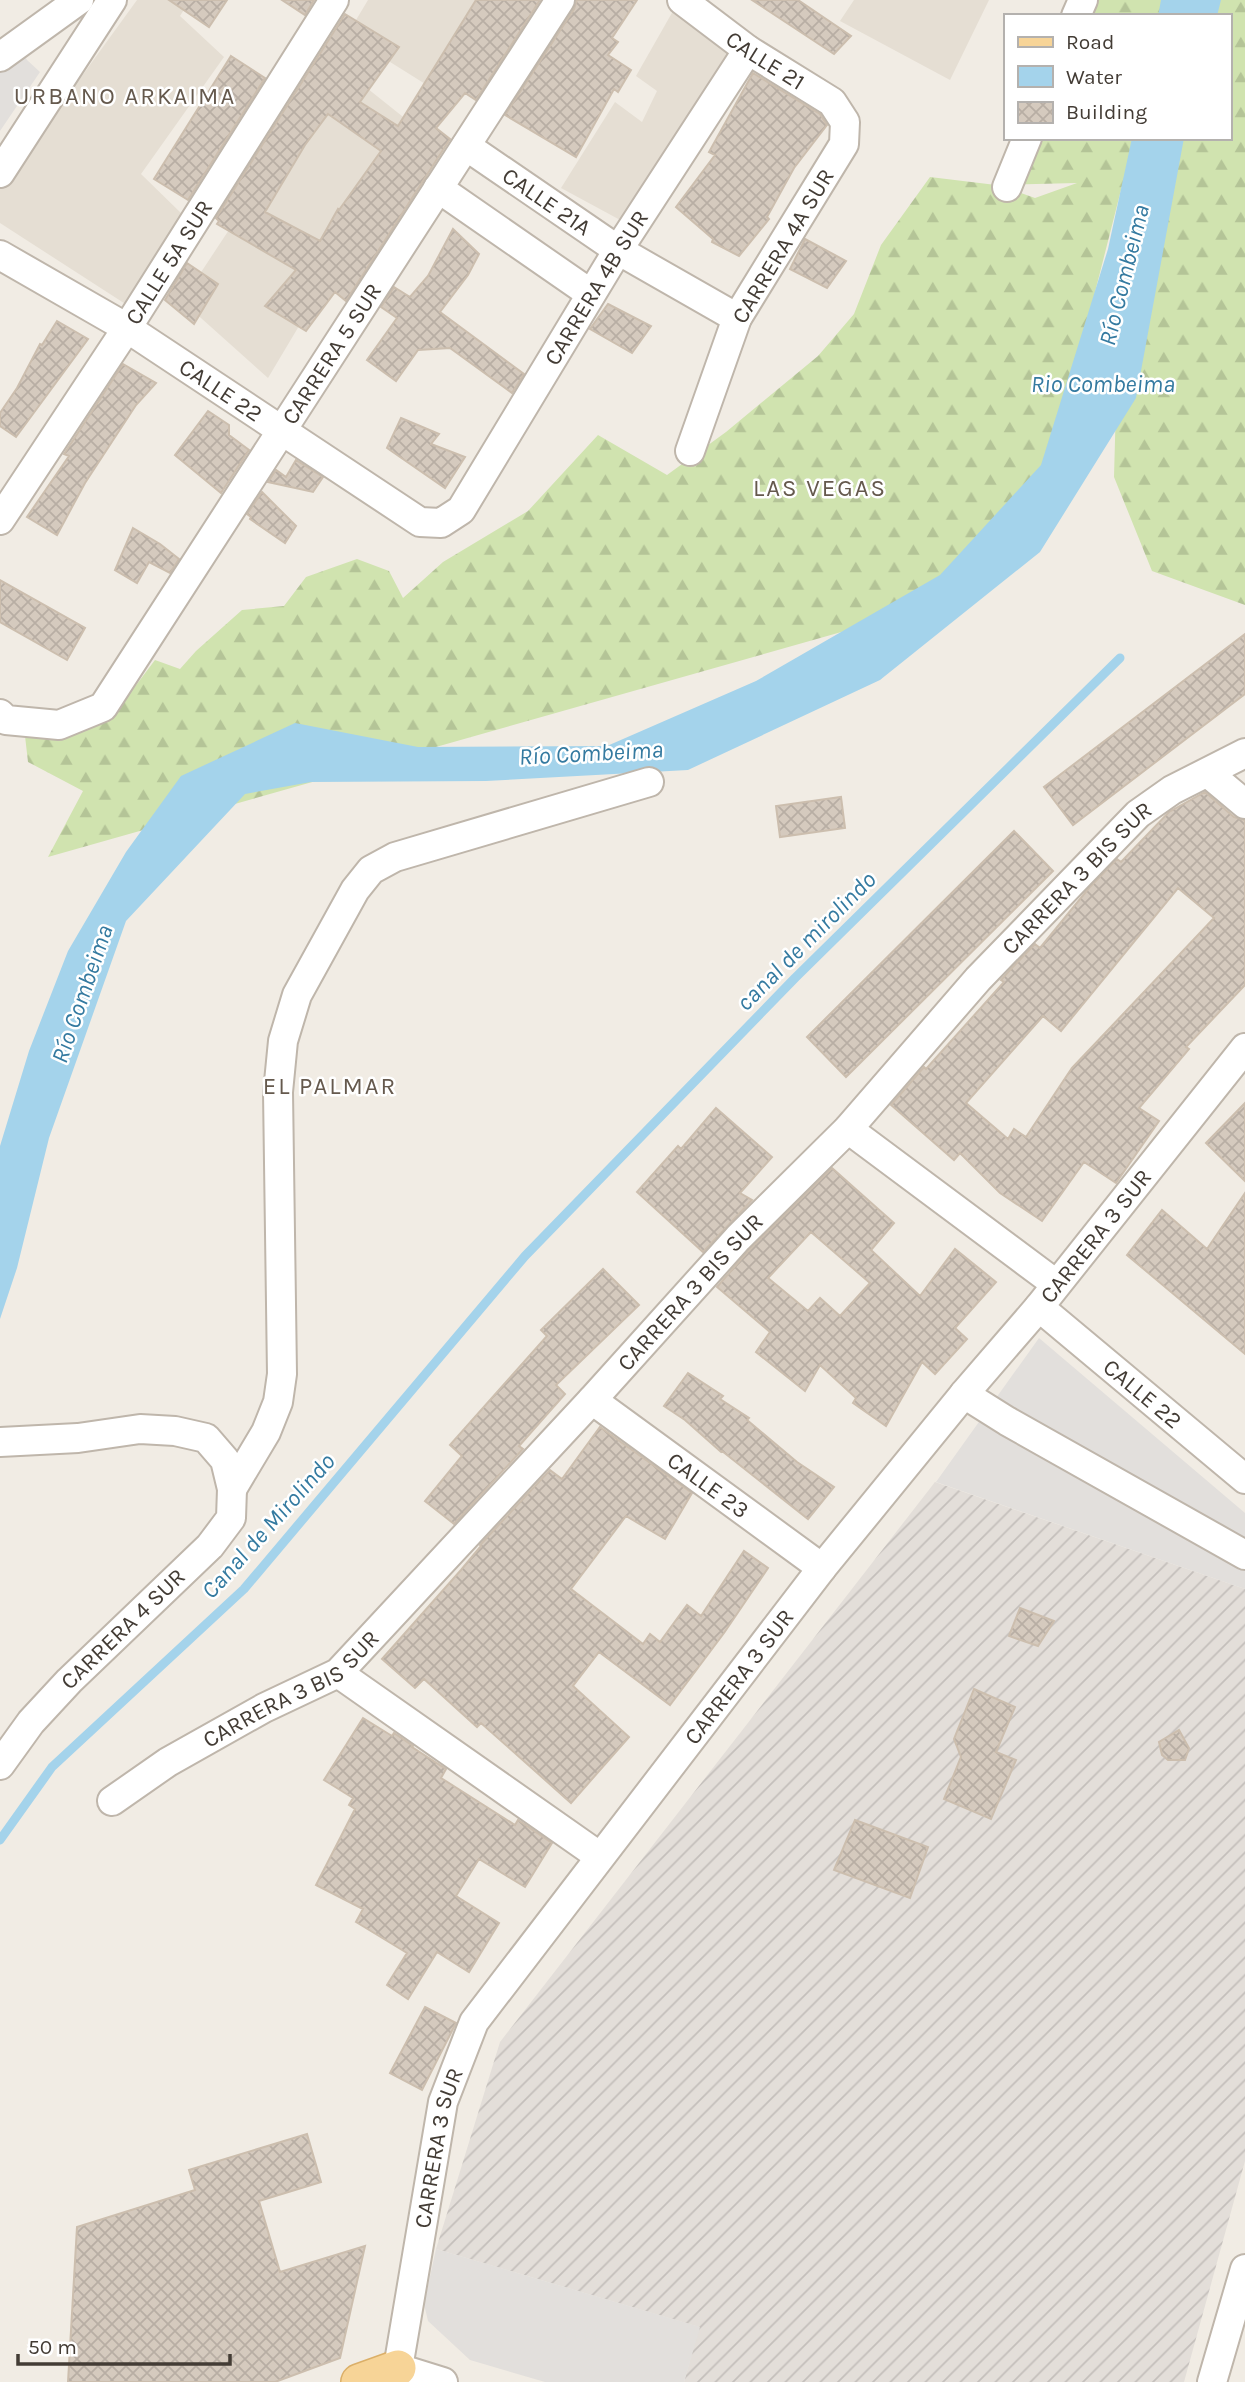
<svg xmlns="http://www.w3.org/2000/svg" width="1245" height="2382" viewBox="0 0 1245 2382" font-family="Karla,sans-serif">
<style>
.residential{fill:#e5ded3}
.industrial{fill:url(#industrial-furrows)}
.forest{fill:url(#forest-firs);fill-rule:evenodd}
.parking{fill:#e2dfdc}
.water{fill:#a4d3eb}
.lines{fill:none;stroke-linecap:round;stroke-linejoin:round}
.stream{stroke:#a4d3eb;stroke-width:9}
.building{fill:url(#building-cross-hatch);stroke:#ccbeae;stroke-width:2;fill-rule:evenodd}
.minor-casing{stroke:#bfb6ab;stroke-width:32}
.major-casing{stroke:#dbaf68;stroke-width:38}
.minor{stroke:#fff;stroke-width:28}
.major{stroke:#f7d497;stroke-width:35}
.labels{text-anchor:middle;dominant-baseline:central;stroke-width:5;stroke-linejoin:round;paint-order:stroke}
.street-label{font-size:23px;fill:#433c35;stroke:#fff}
.neighbourhood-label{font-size:24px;letter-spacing:2px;fill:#65594d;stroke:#fff}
.water-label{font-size:24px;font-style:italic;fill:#347aa0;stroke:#fff}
</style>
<defs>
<pattern id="industrial-furrows" width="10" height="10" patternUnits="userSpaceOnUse" patternTransform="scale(1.75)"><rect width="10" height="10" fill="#e3ded9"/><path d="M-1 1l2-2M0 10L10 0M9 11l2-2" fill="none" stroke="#c4bfbb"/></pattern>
<pattern id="forest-firs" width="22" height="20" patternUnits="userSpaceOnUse" patternTransform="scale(1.75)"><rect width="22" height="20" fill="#d0e3af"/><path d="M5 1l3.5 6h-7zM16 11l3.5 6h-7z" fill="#b4c497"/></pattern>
<pattern id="building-cross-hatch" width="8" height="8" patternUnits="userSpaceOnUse" patternTransform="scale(1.75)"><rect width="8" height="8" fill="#d5cabe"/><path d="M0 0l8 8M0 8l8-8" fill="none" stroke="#b8aea4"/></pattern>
</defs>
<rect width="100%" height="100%" fill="#f1ece4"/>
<path class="residential" d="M137,0H190L180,16L224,57L141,174L182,214L127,305L0,223V189Z
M368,0H529L454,102L347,35Z
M854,0H989L950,80L840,21Z
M677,4L735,51L622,221L561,188L615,102L642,122L657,91L636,76Z
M338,65L417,128L268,378L182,301Z"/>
<path class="industrial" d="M935,1482L1245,1589V2161L1184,2382H684L699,2327L436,2249L500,2042Z"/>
<path class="forest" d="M1087,0H1245V605L1152,571L1114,477L1122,186L1094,296L1039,480L926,608L48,857L83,791L28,762L25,736L49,733L112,717L155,660L180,669L196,651L242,610L284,606L306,577L357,559L389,571L403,598L443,562L528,511L598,435L667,475L726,432L818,356L854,314L881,245L930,177L996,185L1032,138H1229V16H1091ZM1077,183L1035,198L998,185Z"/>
<path class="parking" d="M21,48L27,60L40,72L0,131V65Z
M1039,1338L1245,1513V1589L936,1482Z
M436,2249L700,2327L684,2382H545L470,2360L428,2321L424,2304Z"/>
<path class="water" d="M1161,0H1221L1217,16H1158Z
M1132,138H1184L1136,398L1040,552L880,680L688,770L486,781L311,782L245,794L126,921L49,1138L17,1268L0,1319V1146L29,1051L68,951L126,852L181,776L295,723L418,747L607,746L756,681L940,575L1041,465L1108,249Z"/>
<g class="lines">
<path class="stream" d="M0,1840L52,1767L244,1589L525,1256L795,978L1120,658"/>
</g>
<path class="building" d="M169,0H227L209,27Z
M282,0H314L305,15Z
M476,0H540L476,100L465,93L436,128L450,139L346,301L335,292L306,331L265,306L296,270L217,224L219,221L216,218L345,14L399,47L360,102L398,126ZM328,114L381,151L339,210L338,209L320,241L265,212L305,145Z
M577,0H637L612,38L618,42L608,55L631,70L618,92L614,89L576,157L505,115L574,9Z
M752,0H798L851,36L834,54Z
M231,56L265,78L188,200L154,179Z
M753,73L820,114L827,125L794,168L767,217L769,219L739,256L712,242L713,239L676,207L715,155L709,152Z
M453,229L479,254L468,275L440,312L524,374L512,393L450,348L418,350L396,381L367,360L397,318L381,307L394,287L410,297L428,276Z
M805,239L846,261L827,288L790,269Z
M187,263L218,284L194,324L165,300Z
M608,304L651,326L632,353L590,329Z
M57,321L88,339L16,437L0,426V413L17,388L40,344L42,345Z
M123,364L156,383L136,405L85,483L57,535L27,517L69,456L64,454Z
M208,411L229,425V435L249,450L221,493L175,455Z
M401,418L439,434L431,444L465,457L445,488L387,448Z
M296,460L323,477L313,492L268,482L276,470L286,477Z
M262,492L296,526L285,543L250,519L251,517L247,514Z
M133,528L160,544L179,559L170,573L149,562L137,583L115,570Z
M0,580L85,628L67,660L0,622Z
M1245,634V694L1073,825L1044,787Z
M1205,792L1234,817L1245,820V985L1186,1047L1189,1049L1139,1108L1159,1121L1116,1183L1084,1162L1042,1221L1000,1193L960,1153L954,1160L891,1105L924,1067L926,1069L1004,982L1001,980L1010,970L1035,944L1040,948L1089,888L1117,859L1121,862L1169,812ZM1178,888L1214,918L1072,1068L1026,1137L1014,1129L1008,1139L966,1103L1043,1016L1061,1031Z
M841,797L845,828L780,837L776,806Z
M1014,831L1053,871L846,1077L807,1037Z
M1245,1103V1181L1206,1143Z
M716,1108L772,1157L740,1193L752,1200L703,1252L637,1192L678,1146L681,1149Z
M832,1168L894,1223L871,1250L920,1296L955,1249L996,1282L955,1328L967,1339L935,1374L922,1362L886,1426L853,1403L856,1398L820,1365L805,1391L756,1352L770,1332L717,1287L750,1249ZM811,1232L870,1283L840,1316L820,1298L808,1311L768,1278Z
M1245,1193V1354L1127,1255L1162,1210L1207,1249Z
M603,1269L639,1305L556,1385L565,1394L519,1446L523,1449L454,1524L425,1501L462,1456L450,1445L547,1336L541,1330Z
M688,1373L723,1396L720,1399L749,1418L747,1420L797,1462L834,1487L808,1519L722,1451L721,1452L685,1420L664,1406Z
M600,1427L692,1493L665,1539L626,1516L571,1589L643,1644L650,1634L660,1642L687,1605L701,1616L744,1551L768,1568L724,1633L670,1705L599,1652L573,1686L629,1737L571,1803L481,1723L477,1727L424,1679L415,1688L382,1659L461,1570L481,1546L480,1545L550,1470L562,1479Z
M1020,1608L1054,1621L1038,1646L1009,1636Z
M974,1689L1015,1707L996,1752L1016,1760L991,1819L944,1799L961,1757L954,1739Z
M363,1718L392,1736L394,1733L413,1746L412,1747L446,1769L441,1778L515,1825L518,1820L552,1843L525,1887L479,1859L456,1896L499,1923L469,1972L437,1952L408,1999L387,1985L407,1953L356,1922L363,1909L316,1885L355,1809L349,1805L353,1798L324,1780Z
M1179,1730L1189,1748L1185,1760H1168L1162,1755L1159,1742Z
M855,1820L928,1847L910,1898L834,1870Z
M425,2007L456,2023L422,2090L390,2073Z
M307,2134L321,2182L259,2201L280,2272L365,2246L340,2358L275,2382H68L77,2227L195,2190L189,2170Z"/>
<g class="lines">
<g class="minor-casing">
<g id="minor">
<path id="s1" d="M682,0L748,50L832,102L845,122L844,144L737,318L690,451"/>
<path d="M1076,16L1083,0"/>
<path d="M0,57L79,0"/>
<path id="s2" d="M466,146L618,250L737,318"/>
<path d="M0,173L112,0"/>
<path d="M1007,187L1027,138"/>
<path d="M438,188L591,294"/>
<path id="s3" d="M0,255L127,328L420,522L441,523L461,510L618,250L748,50"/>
<path id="s4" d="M0,520L127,328L334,0"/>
<path id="s5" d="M0,714L6,720L59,725L103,707L560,0"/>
<path d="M1208,773L1245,804"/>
<path d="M848,1129L1056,1284"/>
<path id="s6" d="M1039,1307L1245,1479"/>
<path d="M964,1394L1007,1421L1245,1555"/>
<path id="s7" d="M592,1400L822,1568"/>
<path d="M0,1442L78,1438L140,1429L175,1431L206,1438L225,1460L232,1489L231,1518L210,1546L69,1681L31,1722L0,1765"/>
<path d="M232,1489L266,1432L278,1402L282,1374L278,1092L283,1041L297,995L355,890L371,870L395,857L649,782"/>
<path d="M338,1673L599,1856"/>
<path id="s8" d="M112,1801L168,1762L264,1708L338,1673L592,1400L738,1238L848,1129L978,979L1138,814L1172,790L1245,753"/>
<path id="s9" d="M443,2382L398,2368L443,2102L474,2022L822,1568L964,1394L1039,1307L1245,1048"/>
<path d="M1212,2382L1245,2269"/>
</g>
</g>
<g class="major-casing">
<path id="major" d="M359,2382L398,2368"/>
</g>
<use href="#minor" class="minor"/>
<use href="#major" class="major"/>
</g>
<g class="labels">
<g class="street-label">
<text stroke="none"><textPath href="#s1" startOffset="103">CALLE 21</textPath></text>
<text stroke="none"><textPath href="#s2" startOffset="98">CALLE 21A</textPath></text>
<text transform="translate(783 246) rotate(-59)">CARRERA 4A SUR</text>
<text stroke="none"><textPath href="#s4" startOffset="308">CALLE 5A SUR</textPath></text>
<text stroke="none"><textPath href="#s3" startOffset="803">CARRERA 4B SUR</textPath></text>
<text stroke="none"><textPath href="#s5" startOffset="530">CARRERA 5 SUR</textPath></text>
<text stroke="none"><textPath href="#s3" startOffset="259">CALLE 22</textPath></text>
<text stroke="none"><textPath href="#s8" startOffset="1346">CARRERA 3 BIS SUR</textPath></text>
<text stroke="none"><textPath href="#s9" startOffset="1405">CARRERA 3 SUR</textPath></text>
<text stroke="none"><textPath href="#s8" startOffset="779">CARRERA 3 BIS SUR</textPath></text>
<text stroke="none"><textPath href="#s6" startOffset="135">CALLE 22</textPath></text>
<text stroke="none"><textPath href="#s7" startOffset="144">CALLE 23</textPath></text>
<text transform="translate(123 1629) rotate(-44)">CARRERA 4 SUR</text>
<text stroke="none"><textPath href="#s9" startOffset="838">CARRERA 3 SUR</textPath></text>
<text stroke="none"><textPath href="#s8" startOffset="212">CARRERA 3 BIS SUR</textPath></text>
<text stroke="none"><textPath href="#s9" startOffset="271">CARRERA 3 SUR</textPath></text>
</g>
<g class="neighbourhood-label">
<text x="125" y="96">URBANO ARKAIMA</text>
<text x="820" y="488">LAS VEGAS</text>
<text x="330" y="1086">EL PALMAR</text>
</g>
<g class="water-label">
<text transform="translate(1124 275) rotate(-76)">Río Combeima</text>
<text x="1103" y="384">Rio Combeima</text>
<text transform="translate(591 753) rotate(-3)">Río Combeima</text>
<text transform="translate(806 941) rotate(-45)">canal de mirolindo</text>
<text transform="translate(82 994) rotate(-71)">Río Combeima</text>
<text transform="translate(268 1526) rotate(-48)">Canal de Mirolindo</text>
</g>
</g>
<rect x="1004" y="14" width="228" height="126" fill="#ffffff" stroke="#b4b1ae" stroke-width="2"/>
<rect x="1018" y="37" width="35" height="10" fill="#f7d497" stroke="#b4b1ae" stroke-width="2"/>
<text x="1066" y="49" font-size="21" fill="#433c35">Road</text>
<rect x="1018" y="66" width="35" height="21" fill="#a4d3eb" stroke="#b4b1ae" stroke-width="2"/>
<text x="1066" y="84" font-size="21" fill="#433c35">Water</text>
<rect x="1018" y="102" width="35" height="21" fill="url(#building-cross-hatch)" stroke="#b4b1ae" stroke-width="2"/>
<text x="1066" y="119" font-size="21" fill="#433c35">Building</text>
<path d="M18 2354v10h212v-10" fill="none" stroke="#433c35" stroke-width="3.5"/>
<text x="28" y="2354" font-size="21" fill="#433c35" stroke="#ffffff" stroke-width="5" paint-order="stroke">50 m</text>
</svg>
